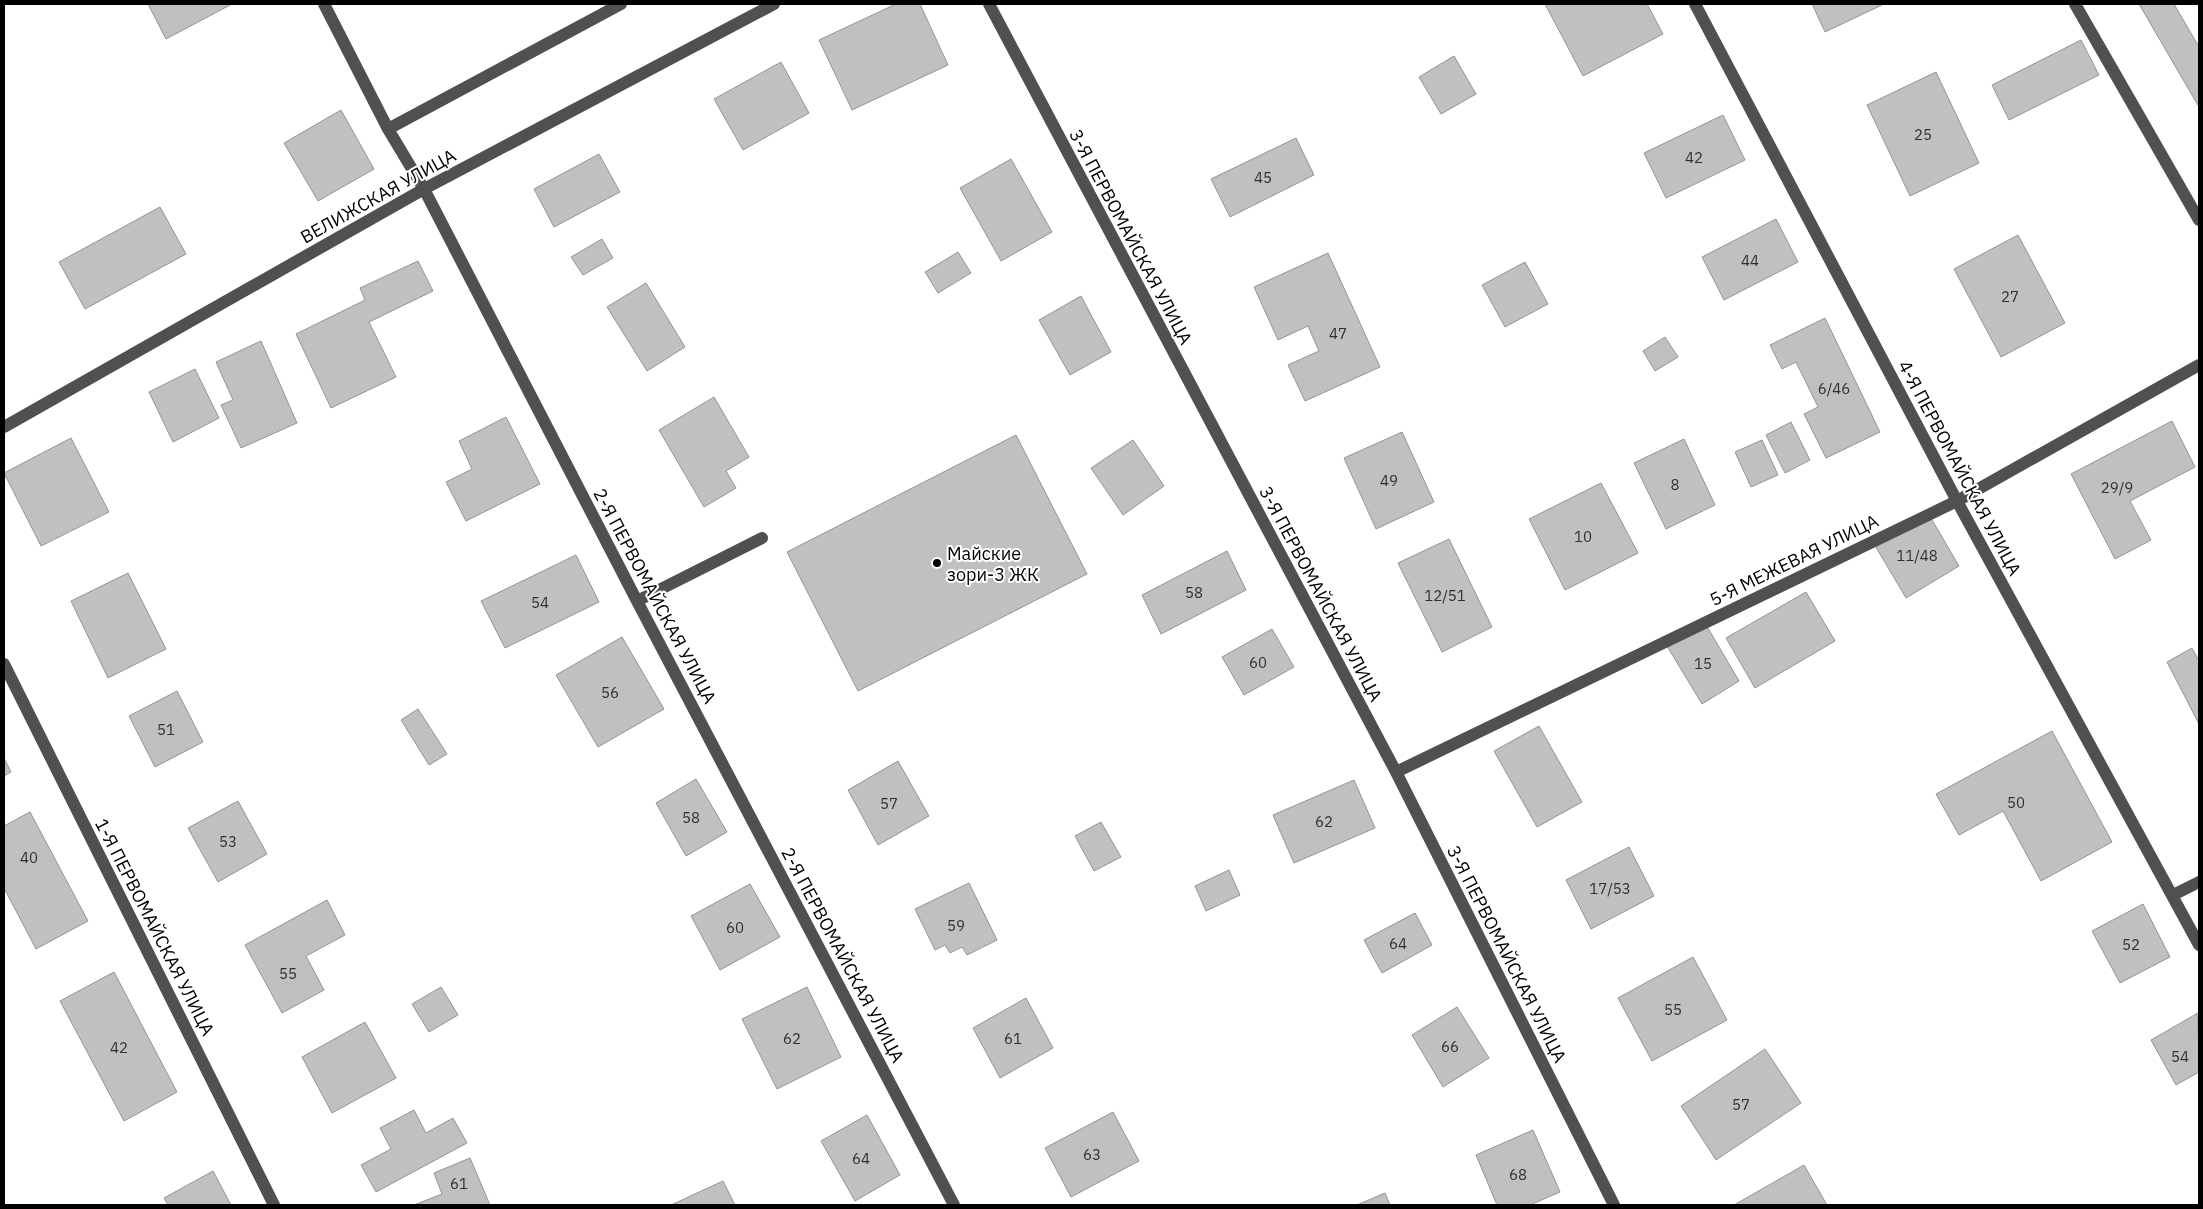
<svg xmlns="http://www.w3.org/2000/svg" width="2203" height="1209" viewBox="0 0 2203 1209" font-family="'IBM Plex Sans',sans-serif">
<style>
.building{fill:#c0c0c0;stroke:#949494}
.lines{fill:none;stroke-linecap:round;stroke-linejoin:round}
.minor{stroke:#505050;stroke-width:12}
.poi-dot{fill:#000;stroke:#fff;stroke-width:2}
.labels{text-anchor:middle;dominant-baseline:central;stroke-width:4;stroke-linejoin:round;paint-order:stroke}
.number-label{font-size:15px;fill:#303030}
.street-label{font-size:18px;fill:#000;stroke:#fff}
.poi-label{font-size:18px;fill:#000;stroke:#fff;text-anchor:start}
</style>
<rect width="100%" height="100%" fill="#fff"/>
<path class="building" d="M148,4H232L166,39Z
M896,4H920L948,65L852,110L819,40Z
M1545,4H1647L1663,34L1583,76Z
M1812,4H1884L1825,32Z
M2139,4H2174L2199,47V107Z
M2081,40L2099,75L2009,120L1992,85Z
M1454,56L1476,94L1441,114L1419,77Z
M781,62L809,113L743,150L714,99Z
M1936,72L1979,163L1910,196L1867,105Z
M341,110L374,169L318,201L284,143Z
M1723,115L1745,160L1666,198L1644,153Z
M1296,138L1314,175L1230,217L1211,179Z
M599,154L620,192L554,227L534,189Z
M1011,159L1052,232L1001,261L960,188Z
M160,207L186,254L85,309L59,262Z
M1776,219L1798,262L1724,300L1702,257Z
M2018,235L2065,323L2001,357L1954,269Z
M602,239L613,258L583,275L571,257Z
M958,252L971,273L938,293L925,272Z
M1328,253L1380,367L1305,401L1288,365L1319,351L1308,326L1278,340L1254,287Z
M418,261L433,291L369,322L396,377L331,408L296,334L365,300L360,288Z
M1525,262L1548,304L1505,327L1482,285Z
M646,283L685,347L647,371L607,307Z
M1081,296L1111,352L1070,375L1039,320Z
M1825,318L1880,432L1826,458L1804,414L1818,407L1796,362L1782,369L1770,345Z
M1665,337L1678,357L1655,371L1643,351Z
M261,341L297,423L241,448L221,405L233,400L216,362Z
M195,369L219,418L173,442L149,392Z
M714,397L749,457L726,471L736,488L704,507L659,430Z
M506,417L540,484L466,521L446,482L472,469L459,441Z
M2172,421L2195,467L2130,501L2151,540L2115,559L2071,474Z
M1791,422L1810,460L1785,473L1766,435Z
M1402,432L1434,502L1376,529L1344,458Z
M1016,435L1087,574L858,691L787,552Z
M71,438L109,512L41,546L4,473Z
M1684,439L1715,505L1666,529L1634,463Z
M1133,440L1164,486L1123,515L1091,468Z
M1762,440L1778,475L1751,487L1735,452Z
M1601,483L1638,553L1565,590L1529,519Z
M1928,513L1959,566L1906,598L1874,544Z
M1449,539L1492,627L1442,652L1398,563Z
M1227,551L1246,590L1161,634L1142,595Z
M576,555L599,602L505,648L481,601Z
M128,573L166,649L108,678L71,601Z
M1806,592L1835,641L1755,688L1726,638Z
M1705,623L1739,681L1702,704L1667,646Z
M1272,629L1294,667L1244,695L1222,657Z
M622,637L664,709L598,747L556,675Z
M2192,648L2199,661V724L2167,662Z
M177,691L203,742L155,767L129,716Z
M418,709L447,754L429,765L401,720Z
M1539,726L1582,802L1537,827L1494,751Z
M2052,731L2112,842L2041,881L2003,811L1959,835L1936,794Z
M4,758L11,772L4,776Z
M898,761L929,816L878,845L848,790Z
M696,779L727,832L686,856L656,803Z
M1354,780L1375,828L1294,863L1273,815Z
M238,801L267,854L218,882L188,828Z
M30,812L88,921L36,949L4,888V826Z
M1101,822L1121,857L1094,871L1075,836Z
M1629,847L1654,896L1591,929L1566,880Z
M1229,870L1240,895L1206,911L1195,886Z
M969,883L997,940L967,955L962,947L950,953L945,945L935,950L915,909Z
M750,884L780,937L720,970L691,916Z
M327,900L345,935L306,956L324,990L282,1013L245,945Z
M2143,904L2170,957L2120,983L2092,931Z
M1415,913L1432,945L1382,973L1364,940Z
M1693,957L1727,1020L1652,1061L1618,998Z
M114,972L177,1092L124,1121L60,1001Z
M441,987L458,1015L429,1032L412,1004Z
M807,987L841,1057L777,1089L742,1019Z
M1026,998L1053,1048L1000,1078L973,1028Z
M1457,1007L1489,1058L1443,1087L1412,1035Z
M2198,1013L2199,1072L2176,1085L2151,1040Z
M365,1022L396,1078L332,1113L302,1057Z
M1765,1049L1801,1103L1716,1160L1681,1106Z
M414,1110L426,1133L453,1118L467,1143L376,1192L361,1165L391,1149L380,1128Z
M1113,1112L1139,1161L1071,1197L1045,1148Z
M867,1115L900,1175L855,1201L821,1141Z
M1533,1130L1560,1192L1530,1205H1497L1476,1155Z
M470,1158L490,1205H414L442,1194L434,1173Z
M1804,1165L1827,1205H1734Z
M213,1171L231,1205H168L164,1198Z
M723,1181L735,1205H671Z
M1385,1193L1390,1205H1357Z"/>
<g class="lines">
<path class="minor" d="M324,4L388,129L424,189L637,601L954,1205
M989,4L1396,772L1614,1205
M1695,4L1957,501L2199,945
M2075,4L2199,220
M388,129L621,4
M4,427L424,189L774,4
M637,601L762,538
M4,664L274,1205
M1396,772L1957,501L2199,365
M2173,895L2199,882"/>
</g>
<circle class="poi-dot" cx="937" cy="563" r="5"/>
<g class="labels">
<g class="number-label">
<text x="1923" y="134">25</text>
<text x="1694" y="157">42</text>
<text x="1263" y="177">45</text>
<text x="1750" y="260">44</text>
<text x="2010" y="296">27</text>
<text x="1338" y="333">47</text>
<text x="1834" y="388">6/46</text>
<text x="1389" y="480">49</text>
<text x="1675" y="484">8</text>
<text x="2117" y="487">29/9</text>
<text x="1583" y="536">10</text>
<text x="1917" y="555">11/48</text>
<text x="1194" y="592">58</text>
<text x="1445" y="595">12/51</text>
<text x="540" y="602">54</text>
<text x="1258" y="662">60</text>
<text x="1703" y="663">15</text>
<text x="610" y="692">56</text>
<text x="166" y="729">51</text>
<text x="2016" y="802">50</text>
<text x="889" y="803">57</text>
<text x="691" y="817">58</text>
<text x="1324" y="821">62</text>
<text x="228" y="841">53</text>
<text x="29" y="857">40</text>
<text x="1610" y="888">17/53</text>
<text x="956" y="925">59</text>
<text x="735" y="927">60</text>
<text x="1398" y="943">64</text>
<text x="2131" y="944">52</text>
<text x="288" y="973">55</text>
<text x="1673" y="1009">55</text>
<text x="792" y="1038">62</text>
<text x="1013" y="1038">61</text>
<text x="1450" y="1046">66</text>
<text x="119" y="1047">42</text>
<text x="2180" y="1056">54</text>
<text x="1741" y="1104">57</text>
<text x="1092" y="1154">63</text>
<text x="861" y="1158">64</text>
<text x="1518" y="1174">68</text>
<text x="459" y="1183">61</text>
</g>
<g class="street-label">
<text transform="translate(378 196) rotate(-29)">ВЕЛИЖСКАЯ УЛИЦА</text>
<text transform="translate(1131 237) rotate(62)">3-Я ПЕРВОМАЙСКАЯ УЛИЦА</text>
<text transform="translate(1960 468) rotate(62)">4-Я ПЕРВОМАЙСКАЯ УЛИЦА</text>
<text transform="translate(1794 560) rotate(-26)">5-Я МЕЖЕВАЯ УЛИЦА</text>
<text transform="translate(1321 594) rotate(62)">3-Я ПЕРВОМАЙСКАЯ УЛИЦА</text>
<text transform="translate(655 596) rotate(62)">2-Я ПЕРВОМАЙСКАЯ УЛИЦА</text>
<text transform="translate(155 927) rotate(63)">1-Я ПЕРВОМАЙСКАЯ УЛИЦА</text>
<text transform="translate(1507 954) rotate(63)">3-Я ПЕРВОМАЙСКАЯ УЛИЦА</text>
<text transform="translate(843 955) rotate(62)">2-Я ПЕРВОМАЙСКАЯ УЛИЦА</text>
</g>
<g class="poi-label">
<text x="947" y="553">Майские<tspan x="947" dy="21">зори-3 ЖК</tspan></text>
</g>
</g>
<rect width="2203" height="1209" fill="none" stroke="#000000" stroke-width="10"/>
</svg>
